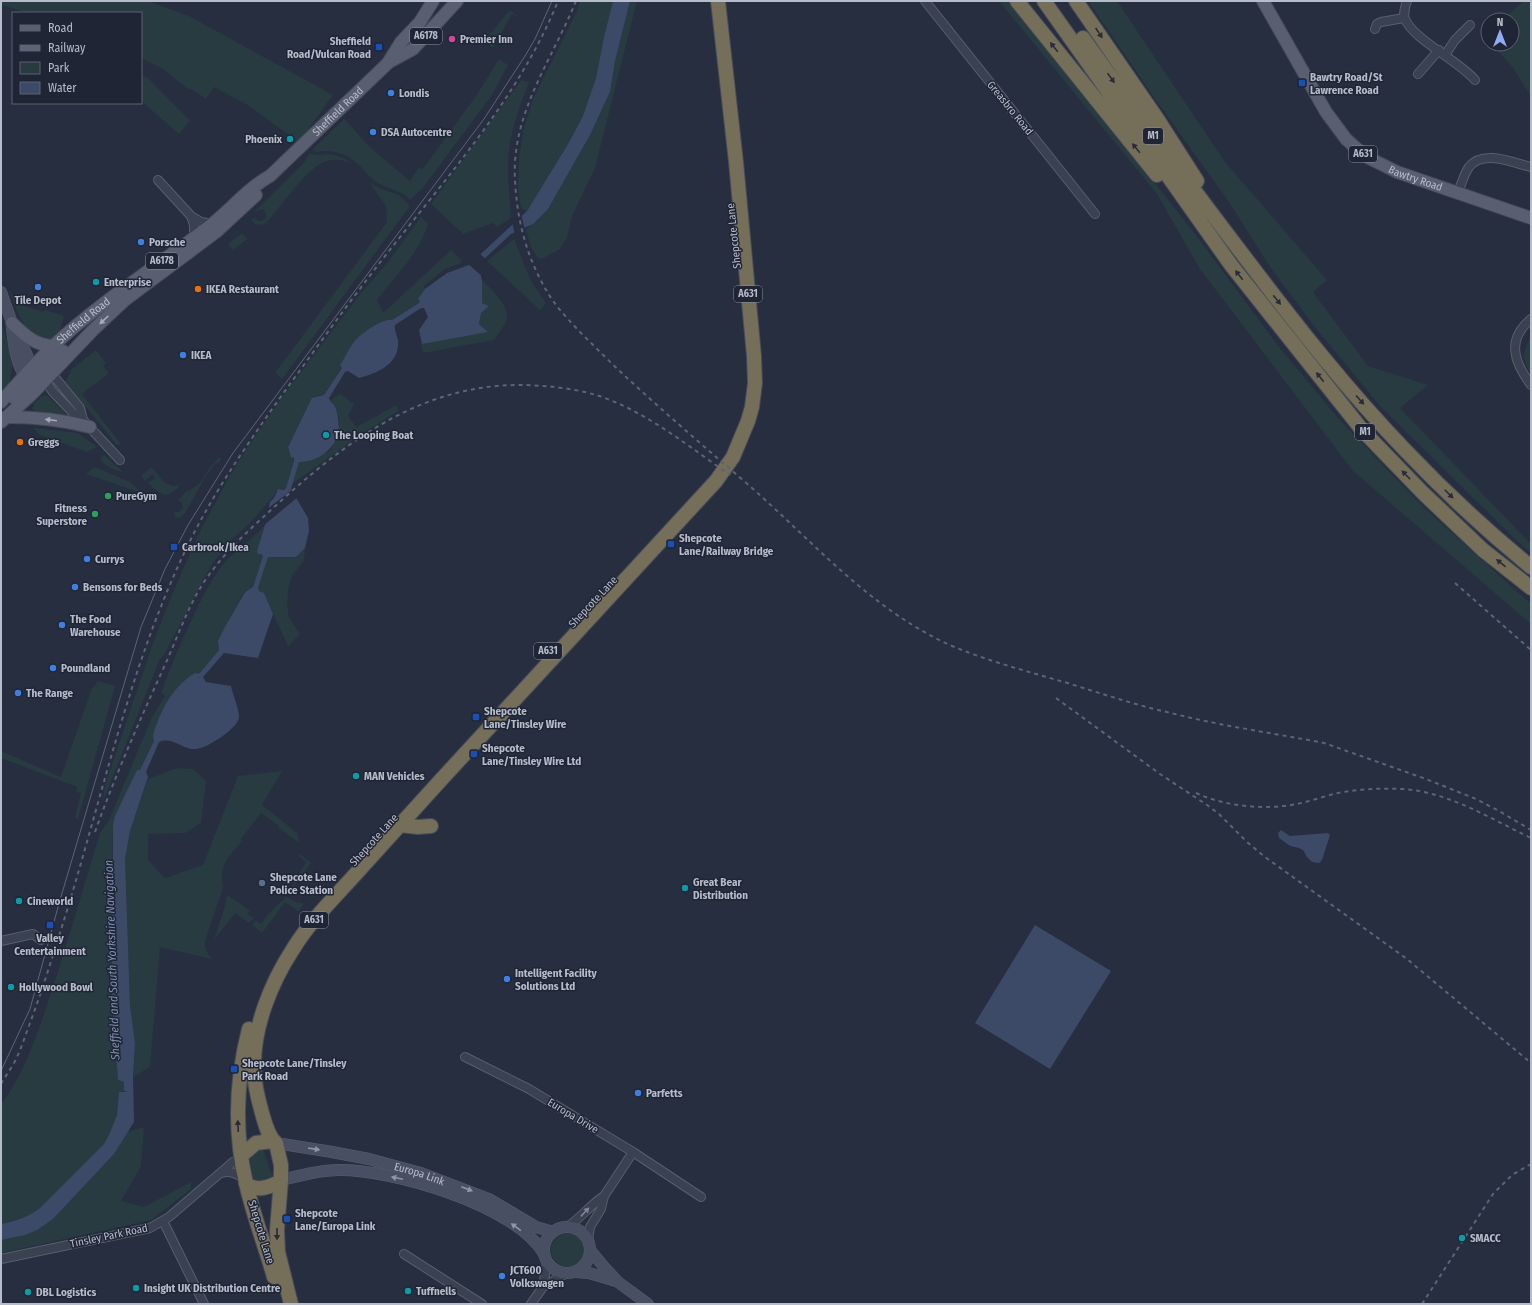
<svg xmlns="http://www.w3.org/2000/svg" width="1532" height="1305" viewBox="0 0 1532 1305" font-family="'Fira Sans Condensed',sans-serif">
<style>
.green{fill:#283b41}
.water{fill:#3c4a68}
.pier{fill:#262e40}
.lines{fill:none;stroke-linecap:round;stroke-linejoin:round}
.street-casing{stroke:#585e6d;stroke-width:10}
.secondary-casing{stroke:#585e6d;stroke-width:12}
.primary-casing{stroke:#444959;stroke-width:14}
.highway-casing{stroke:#454b5a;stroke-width:16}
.street{stroke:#3a4150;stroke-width:8}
.secondary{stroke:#494f63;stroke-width:11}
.primary{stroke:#595f70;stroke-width:12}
.highway{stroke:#756e58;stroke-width:14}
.tram{stroke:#5d6477;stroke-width:1}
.rail{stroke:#5d6477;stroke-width:2;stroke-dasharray:4 4;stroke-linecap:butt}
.oneway{fill:#282c38}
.oneway2{fill:#a4a9b8}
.oneway3{fill:#9096a6}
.oneway4{fill:#7f8593}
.hotel-dot{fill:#d1479c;stroke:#1f2535;stroke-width:1.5}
.transit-dot{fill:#1a4fb4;stroke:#1f2535;stroke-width:1.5}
.shop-dot{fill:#3f7fe0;stroke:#1f2535;stroke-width:1.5}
.culture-dot{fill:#0f9aa8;stroke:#1f2535;stroke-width:1.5}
.food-dot{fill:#e8710a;stroke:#1f2535;stroke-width:1.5}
.leisure-dot{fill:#2e9e5b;stroke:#1f2535;stroke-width:1.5}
.service-dot{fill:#5c6f8a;stroke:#1f2535;stroke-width:1.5}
.labels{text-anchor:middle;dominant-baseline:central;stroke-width:3;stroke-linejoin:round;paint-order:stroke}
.shield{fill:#1f2535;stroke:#898f9d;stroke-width:1}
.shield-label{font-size:10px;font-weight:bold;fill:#b7bcca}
.poi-label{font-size:11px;font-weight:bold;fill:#b7bcca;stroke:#1f2535;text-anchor:start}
.street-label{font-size:11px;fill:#b7bcca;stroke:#1f2535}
.water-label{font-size:12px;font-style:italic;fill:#7f8eb1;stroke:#1f2535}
</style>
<rect width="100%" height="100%" fill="#262e40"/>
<path class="green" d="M1,1H148L189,16L333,95L299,142L246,104L214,87L206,99L196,92L187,88L163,69L141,58V13H29L1,5Z
M580,1H613L604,37L596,78L583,116L568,144L527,211L521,208L518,187L519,159L523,131L533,99L577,11Z
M630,1H637L595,168L572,216L567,238L559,250L542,259L538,258L531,247L526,230L548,209L590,135L602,110L610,92L615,61Z
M999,1H1010L1026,20L1196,235L1279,347L1340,420L1421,505L1531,604V624L1353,471L1200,269L1157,194Z
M1088,1H1117L1225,162L1327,280L1313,292L1368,366L1428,385L1400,408L1531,544V553L1517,541L1380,406L1314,326L1270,267L1231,205L1153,96Z
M1524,1H1531V97L1514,69L1492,44H1512V20H1502Z
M509,11H511L516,15L517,17L512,14L493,48L485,40Z
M499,59L508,65L492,95L422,189L410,200C402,190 389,190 378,183C371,179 367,173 362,168C350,155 334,148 317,152L312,150L344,119L372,149L410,181L419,167L422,170L476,96Z
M142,76L148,78L190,121L179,134L141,101Z
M521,80L529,82C521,104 512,126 509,150C506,172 510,195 511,218L497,227L493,223L463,234L431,204Z
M310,153C316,156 319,155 325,154C335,154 345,157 352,164C343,159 332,158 322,163C306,170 279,209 266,223L262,225L255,224L251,219L254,218C262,226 272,215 262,209L254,212L303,164Z
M369,182L381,189L399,195L410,206L282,379L275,373L387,222L386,206Z
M421,217L428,224C421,251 394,278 377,300L383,313L451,250L462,261L459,264L445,269L424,286L425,289L419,299L421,301L419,303L392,320C382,318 359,335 353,343C348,351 346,361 341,369C336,378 330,386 324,395L318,396L288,445V449L294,461L286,488L276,491L274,496L248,525L232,539L212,564L165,653L159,661L102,804L106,782L153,643L171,597L197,537L228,479L249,445L291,385L361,293L388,262Z
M242,233L247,239L233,250L228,244Z
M514,239L531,281L546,303L540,310L487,261Z
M482,280C491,289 512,307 506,322C503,328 498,334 494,340L423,353L421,343L488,332L479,324L481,313L489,306L482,303Z
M8,290L21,305L43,312L45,310L64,316C60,331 55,348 37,336C33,334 29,332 27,329C19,318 14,302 8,290Z
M1,320L13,364L9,385L1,394Z
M1531,333V376L1523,356Z
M96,350L106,363L103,366L109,373L82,394L121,444L117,445L65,382L72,369Z
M340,394L354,404L348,416L356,427L397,405L398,411L363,433L292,484L299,462L330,451C338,434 345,416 330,400Z
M47,395L71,419L35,413L32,408L34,405L33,404L42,396Z
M34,428L78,433L97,447L87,452L40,435L37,433Z
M104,455L123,472C115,470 105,467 100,459Z
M219,457L221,459L218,464L216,463L206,476L185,513L181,517L177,518L175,517L174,512H179L183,508L182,503L178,500L187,490L189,491L201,482L208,470Z
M151,467L165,483L173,486L180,485C167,501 161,495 148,483L155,478L153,474L145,481L141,476Z
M93,468H97L130,482L141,492V495L139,492L86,474Z
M265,525L257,551L258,554H261L263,556L253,587L244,592L226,625L218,646L219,650L199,674L180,685L170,697L161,712L154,741L140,770H137L113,826L112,853L114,999L118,1080L124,1082V1091L119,1093L117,1115L110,1135L104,1144L40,1208C28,1217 16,1221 1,1224V1104C23,1077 39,1030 50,996C68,942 83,888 100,833L109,820L152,717L165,696L161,693C170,667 181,642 193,617C202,598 211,579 225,562C238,548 253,539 265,525Z
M305,548L304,560L292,576L288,590L287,605L289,617L300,634L288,646L264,594L259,591L258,588L268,557H296Z
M97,681L115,686L78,819L75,818L81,793L76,792L77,787L1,758V751L61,777L92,688L96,685Z
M177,768L193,769L206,781L201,823L185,833L148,834V860L165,878L203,865L238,776L282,771L262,805L297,833L299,843L279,828L278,825L261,813L241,839L242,841C228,858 219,864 223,888L205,941V948L211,959L160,947L150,1067L133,1077L135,1043L130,1006L125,859L130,831L148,779Z
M300,854L311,863L294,886H292L306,862L299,856Z
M227,895L241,904L250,911L248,914L254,918L249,923L235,913L214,940L225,906Z
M286,897L298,903L301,902L304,904L298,911L285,902L262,933L252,925L256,920L261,924L268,914Z
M144,1127L141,1166L121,1201L144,1207L191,1182V1189L151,1220L1,1253V1240L25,1235L53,1219L114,1154L127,1132Z
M262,1146L271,1173L276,1172C271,1180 263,1184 254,1179L253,1177C250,1159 246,1157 262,1146Z
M551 1250a17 17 0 1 1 34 0a17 17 0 1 1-34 0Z"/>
<path class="water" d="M613,1H630L615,61L610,92L590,135L548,209L533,224L511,234L483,260L481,277L482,280V303L489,306L481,313L479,324L488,332L422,344L419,330L428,317L424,308H421L395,325C394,330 397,335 398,340C400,364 378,373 359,378L348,371L345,372L329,398C330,402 332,402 334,405C337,409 338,416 338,420C343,443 322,462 299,462L291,489L308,518L309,531L305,548L296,557H268L258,588L259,591L264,593L273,614L258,658L224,653L203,677L206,682L231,686C233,695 238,706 239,716C240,727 211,745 201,748C198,749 194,749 191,749C180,747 171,737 159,742L146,772L148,777L130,831L125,859L130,1006L135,1043L133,1077L134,1122L114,1154L53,1219L37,1230L25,1235L1,1240V1224C16,1221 28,1217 40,1208L104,1144L109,1135L117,1115L119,1092H127L124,1091V1082L118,1080L112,996L113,826L115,816L137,770H140L154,741C152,736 154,731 156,726C163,705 175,685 195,673L199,674L219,650L218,641L226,625L245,592L253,587L263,556L261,554H258L257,551L265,525L270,502L274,498L278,489L283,490L286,488L294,461V458L291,457L288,447L312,398L324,395L342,368L340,365C345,358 348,350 353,343C359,335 382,318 392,320L419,303L420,301L418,299L425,289L447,273L469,265L527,211L568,144L583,116L596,78L604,37Z
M1281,830L1290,836L1328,833L1330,835L1322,860L1319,863L1312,862L1307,857L1303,850L1299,848L1290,846L1279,838L1278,833Z
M1035,925L1111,971L1050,1069L975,1023Z"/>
<path class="pier" d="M521,214L525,230L515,235L512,222Z
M479,253L487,260L483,277L467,263Z
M293,489L298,497L263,526L266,510Z"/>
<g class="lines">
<g class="street-casing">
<path id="street" d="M925,1L1095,214
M1407,1C1405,7 1403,13 1405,19C1413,39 1459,61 1475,80
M1375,29L1377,24L1381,22L1404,18
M1445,55L1455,40L1470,25
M1418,74L1439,50
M158,180L191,216
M1458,193C1461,185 1464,174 1469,167C1483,149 1513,163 1531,167
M194,238V225L191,216L201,222L213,224
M1531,319C1506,340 1514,362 1531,385
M52,374L80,408L83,420
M45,381L53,392L74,414L83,420L120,460
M1,941L33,934L41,940
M465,1057L529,1089L633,1152L604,1196L601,1209L590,1227L588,1240
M633,1152L701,1197
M221,1173C231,1170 237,1174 245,1179
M163,1221L204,1304
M567,1227C581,1218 590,1205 604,1196
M404,1254L482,1304
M1,1259L150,1228L169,1217L233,1162L242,1158
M543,1287L547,1262
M531,1304L543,1287L565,1274"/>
</g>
<g class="secondary-casing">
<g id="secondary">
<path d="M1,292L12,323L27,355L31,368"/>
<path d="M12,329C14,346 16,360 24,376"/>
<path id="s1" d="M276,1143L332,1152L369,1159L421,1173L489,1199L536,1227L553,1232"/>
<path d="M281,1180C300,1176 318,1170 338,1170C391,1169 516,1205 544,1254"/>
<circle cx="567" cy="1250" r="23"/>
<path d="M590,1250L605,1268L618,1282L648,1304"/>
<path d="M576,1272L589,1273L616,1281"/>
</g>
</g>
<g class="primary-casing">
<g id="primary">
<path id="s2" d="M1263,1L1326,112L1346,139L1356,148L1369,158L1397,172L1531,218"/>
<path d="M389,62L413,49L457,1"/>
<path d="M12,323C25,335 34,345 53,346"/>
<path d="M30,374L49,364L63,351"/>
<path d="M14,398L34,379L43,375"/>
<path id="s3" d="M1,402C18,383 34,364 53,346C100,302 156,267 207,228C229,212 246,189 270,176L388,63L401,42L420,22L433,1"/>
<path d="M7,417C34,417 63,420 90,427"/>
<path d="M1,422L33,393L92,331L125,300L216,232L256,195"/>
</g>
</g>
<g class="highway-casing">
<path id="highway" d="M1017,1L1157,175
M1044,1L1231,265L1363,431L1423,493L1483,550L1531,588
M1076,1L1158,120L1197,181
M1083,38C1137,113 1191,187 1247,260C1297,326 1348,391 1406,451C1445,492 1487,531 1531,567
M400,825L418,827L431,826
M249,1029C236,1080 234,1132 246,1183C253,1215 265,1245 274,1277
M242,1155L256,1143L273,1141
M246,1184C258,1192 270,1187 281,1181
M291,1304L278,1252L277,1230L281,1180V1165L276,1143C268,1137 265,1123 262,1113C258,1099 254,1083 254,1068C253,1027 271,983 293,949C309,923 331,901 352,878C381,846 410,814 439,782C532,682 623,581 716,481L733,457L748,421L752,407L755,383L754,356L736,162L718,1"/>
</g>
<use href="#street" class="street"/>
<use href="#secondary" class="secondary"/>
<use href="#primary" class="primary"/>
<use href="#highway" class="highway"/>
<path class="tram" d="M1,1071L30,1009L60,900L141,627L165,569L188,525L233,453L484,119L525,56L535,39L552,1"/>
<path class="rail" d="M576,1C552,60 511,114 515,180C517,223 528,262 551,298C559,310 569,320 579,331C598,350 617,369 637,387C672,419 708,450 744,481C811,539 869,609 952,646C988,661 1026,671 1064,682C1100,693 1135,705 1171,713C1221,726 1273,733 1324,743L1426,779L1476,799L1499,811L1531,830
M1455,583L1531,650
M1056,698L1160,774L1207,805L1219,814L1247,842L1265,857L1407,959L1531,1063
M1196,793C1227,807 1265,810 1297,804C1311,801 1325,796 1338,793C1359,789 1381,788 1402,789C1449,792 1489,818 1531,838
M95,832C115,776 139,722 164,667C177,639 187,608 204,582C227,548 254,526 284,498C360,430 437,377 543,386C560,387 579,390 596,395C644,410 688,446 730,475
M1,1084C5,1077 10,1070 14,1063C21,1050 25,1036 30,1023C43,988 54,952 65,917C105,787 133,652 195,531C220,483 251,439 282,395C317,347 352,298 389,251C451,172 520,95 558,1
M1422,1304L1493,1194L1512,1175L1531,1164"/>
</g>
<defs><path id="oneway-solid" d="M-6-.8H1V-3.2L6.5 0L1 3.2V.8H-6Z"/></defs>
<g class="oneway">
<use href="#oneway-solid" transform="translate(1099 33) rotate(56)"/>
<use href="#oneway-solid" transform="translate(1054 47) rotate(-129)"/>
<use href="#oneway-solid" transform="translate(1111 78) rotate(54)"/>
<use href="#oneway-solid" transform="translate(1136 148) rotate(-129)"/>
<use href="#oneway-solid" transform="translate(1239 275) rotate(-128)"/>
<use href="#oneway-solid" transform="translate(1277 300) rotate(51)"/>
<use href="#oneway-solid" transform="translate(1320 377) rotate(-128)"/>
<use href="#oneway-solid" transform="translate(1360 400) rotate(48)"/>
<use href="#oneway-solid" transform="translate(1406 475) rotate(-134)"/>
<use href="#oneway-solid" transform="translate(1449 494) rotate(45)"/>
<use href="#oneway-solid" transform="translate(1501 563) rotate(-141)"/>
<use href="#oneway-solid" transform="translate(238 1126) rotate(-93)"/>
<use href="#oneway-solid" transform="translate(277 1234) rotate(90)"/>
</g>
<g class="oneway2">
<use href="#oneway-solid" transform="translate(104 320) rotate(137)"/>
<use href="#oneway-solid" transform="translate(51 420) rotate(-173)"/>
</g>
<g class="oneway3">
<use href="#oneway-solid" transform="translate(314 1149) rotate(9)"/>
<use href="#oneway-solid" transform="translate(397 1178) rotate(-168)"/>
<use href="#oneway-solid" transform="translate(467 1189) rotate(21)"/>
<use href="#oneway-solid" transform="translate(516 1227) rotate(-144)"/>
</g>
<use class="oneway4" href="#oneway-solid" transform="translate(585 1212) rotate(-47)"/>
<circle class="hotel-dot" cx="452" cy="39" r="4"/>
<g class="transit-dot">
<rect x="375" y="43" width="8" height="8" rx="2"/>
<rect x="1298" y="79" width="8" height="8" rx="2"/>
<rect x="667" y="540" width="8" height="8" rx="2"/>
<rect x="170" y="543" width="8" height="8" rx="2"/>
<rect x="472" y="713" width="8" height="8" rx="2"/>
<rect x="470" y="750" width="8" height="8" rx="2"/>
<rect x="46" y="921" width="8" height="8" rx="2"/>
<rect x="230" y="1065" width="8" height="8" rx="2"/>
<rect x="283" y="1215" width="8" height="8" rx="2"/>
</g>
<g class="shop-dot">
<circle cx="391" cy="93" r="4"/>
<circle cx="373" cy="132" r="4"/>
<circle cx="141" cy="242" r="4"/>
<circle cx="38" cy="287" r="4"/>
<circle cx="183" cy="355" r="4"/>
<circle cx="87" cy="559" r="4"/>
<circle cx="75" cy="587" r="4"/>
<circle cx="62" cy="625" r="4"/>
<circle cx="53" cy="668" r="4"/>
<circle cx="18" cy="693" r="4"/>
<circle cx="507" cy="979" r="4"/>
<circle cx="638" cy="1093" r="4"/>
<circle cx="502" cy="1276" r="4"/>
</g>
<g class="culture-dot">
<circle cx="290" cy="139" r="4"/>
<circle cx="96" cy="282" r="4"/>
<circle cx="326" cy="435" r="4"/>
<circle cx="356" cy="776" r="4"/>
<circle cx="685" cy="888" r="4"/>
<circle cx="19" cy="901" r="4"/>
<circle cx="11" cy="987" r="4"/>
<circle cx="1462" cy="1238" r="4"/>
<circle cx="136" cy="1288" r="4"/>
<circle cx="408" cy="1291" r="4"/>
<circle cx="28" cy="1292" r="4"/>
</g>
<g class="food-dot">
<circle cx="198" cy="289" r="4"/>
<circle cx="20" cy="442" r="4"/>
</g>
<g class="leisure-dot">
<circle cx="108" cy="496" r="4"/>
<circle cx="95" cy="514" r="4"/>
</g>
<circle class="service-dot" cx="262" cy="883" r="4"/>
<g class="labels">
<g class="shield">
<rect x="410" y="28" width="32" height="16" rx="3"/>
<rect x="1143" y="128" width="20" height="16" rx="3"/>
<rect x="1349" y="146" width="28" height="16" rx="3"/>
<rect x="146" y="253" width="32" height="16" rx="3"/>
<rect x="734" y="286" width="28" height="16" rx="3"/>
<rect x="1355" y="424" width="20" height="16" rx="3"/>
<rect x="534" y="643" width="28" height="16" rx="3"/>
<rect x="300" y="912" width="28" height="16" rx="3"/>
</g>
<g class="shield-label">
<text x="426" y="36">A6178</text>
<text x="1153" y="136">M1</text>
<text x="1363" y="154">A631</text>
<text x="162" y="261">A6178</text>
<text x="748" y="294">A631</text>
<text x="1365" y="432">M1</text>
<text x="548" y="651">A631</text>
<text x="314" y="920">A631</text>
</g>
<g class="poi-label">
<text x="460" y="39">Premier Inn</text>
<text x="371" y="41" text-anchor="end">Sheffield<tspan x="371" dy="13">Road/Vulcan Road</tspan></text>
<text x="1310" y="77">Bawtry Road/St<tspan x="1310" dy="13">Lawrence Road</tspan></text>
<text x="399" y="93">Londis</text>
<text x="381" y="132">DSA Autocentre</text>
<text x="282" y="139" text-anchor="end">Phoenix</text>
<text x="149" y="242">Porsche</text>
<text x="104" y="282">Enterprise</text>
<text x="206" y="289">IKEA Restaurant</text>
<text x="38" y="300" text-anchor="middle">Tile Depot</text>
<text x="191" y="355">IKEA</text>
<text x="334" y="435">The Looping Boat</text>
<text x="28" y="442">Greggs</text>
<text x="116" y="496">PureGym</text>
<text x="87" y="508" text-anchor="end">Fitness<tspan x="87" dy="13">Superstore</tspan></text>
<text x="679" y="538">Shepcote<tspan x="679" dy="13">Lane/Railway Bridge</tspan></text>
<text x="182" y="547">Carbrook/Ikea</text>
<text x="95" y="559">Currys</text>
<text x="83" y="587">Bensons for Beds</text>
<text x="70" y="619">The Food<tspan x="70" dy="13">Warehouse</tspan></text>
<text x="61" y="668">Poundland</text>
<text x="26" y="693">The Range</text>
<text x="484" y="711">Shepcote<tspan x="484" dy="13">Lane/Tinsley Wire</tspan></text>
<text x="482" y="748">Shepcote<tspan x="482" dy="13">Lane/Tinsley Wire Ltd</tspan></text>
<text x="364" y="776">MAN Vehicles</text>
<text x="270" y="877">Shepcote Lane<tspan x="270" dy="13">Police Station</tspan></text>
<text x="693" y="882">Great Bear<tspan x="693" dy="13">Distribution</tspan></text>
<text x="27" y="901">Cineworld</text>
<text x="50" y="938" text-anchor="middle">Valley<tspan x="50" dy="13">Centertainment</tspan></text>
<text x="515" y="973">Intelligent Facility<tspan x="515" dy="13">Solutions Ltd</tspan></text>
<text x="19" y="987">Hollywood Bowl</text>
<text x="242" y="1063">Shepcote Lane/Tinsley<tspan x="242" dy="13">Park Road</tspan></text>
<text x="646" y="1093">Parfetts</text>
<text x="295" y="1213">Shepcote<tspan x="295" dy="13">Lane/Europa Link</tspan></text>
<text x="1470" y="1238">SMACC</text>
<text x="510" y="1270">JCT600<tspan x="510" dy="13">Volkswagen</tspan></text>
<text x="144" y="1288">Insight UK Distribution Centre</text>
<text x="416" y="1291">Tuffnells</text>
<text x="36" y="1292">DBL Logistics</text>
</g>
<g class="street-label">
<text transform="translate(1010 108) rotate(51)">Greasbro Road</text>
<text stroke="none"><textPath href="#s3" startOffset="446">Sheffield Road</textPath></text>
<text stroke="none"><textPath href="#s2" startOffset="242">Bawtry Road</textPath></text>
<text transform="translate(734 236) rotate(-96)">Shepcote Lane</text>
<text stroke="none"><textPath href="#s3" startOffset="116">Sheffield Road</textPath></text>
<text transform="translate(593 602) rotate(-47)">Shepcote Lane</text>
<text transform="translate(374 840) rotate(-48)">Shepcote Lane</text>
<text transform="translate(573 1116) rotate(31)">Europa Drive</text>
<text stroke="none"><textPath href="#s1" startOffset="147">Europa Link</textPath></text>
<text transform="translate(261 1232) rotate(73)">Shepcote Lane</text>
<text transform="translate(109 1236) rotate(-12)">Tinsley Park Road</text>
</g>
<g class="water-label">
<text transform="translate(112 960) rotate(-92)">Sheffield and South Yorkshire Navigation</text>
</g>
</g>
<rect width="1532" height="1305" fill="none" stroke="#b7bcca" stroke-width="4"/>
<rect x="12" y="12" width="130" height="92" fill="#1f2535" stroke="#5c6171"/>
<rect x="20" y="25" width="20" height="6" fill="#595f70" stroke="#5c6171"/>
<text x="48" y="32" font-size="12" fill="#b7bcca">Road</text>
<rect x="20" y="45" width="20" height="6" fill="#5d6477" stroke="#5c6171"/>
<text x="48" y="52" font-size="12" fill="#b7bcca">Railway</text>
<rect x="20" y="62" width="20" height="12" fill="#283b41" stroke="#5c6171"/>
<text x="48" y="72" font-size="12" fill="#b7bcca">Park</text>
<rect x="20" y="82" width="20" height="12" fill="#3c4a68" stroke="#5c6171"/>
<text x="48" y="92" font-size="12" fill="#b7bcca">Water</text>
<g transform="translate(1500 32)"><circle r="19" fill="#1f2535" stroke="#5c6171"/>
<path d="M0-3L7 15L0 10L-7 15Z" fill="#91abf5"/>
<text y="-6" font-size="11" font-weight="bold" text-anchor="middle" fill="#b7bcca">N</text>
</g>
</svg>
